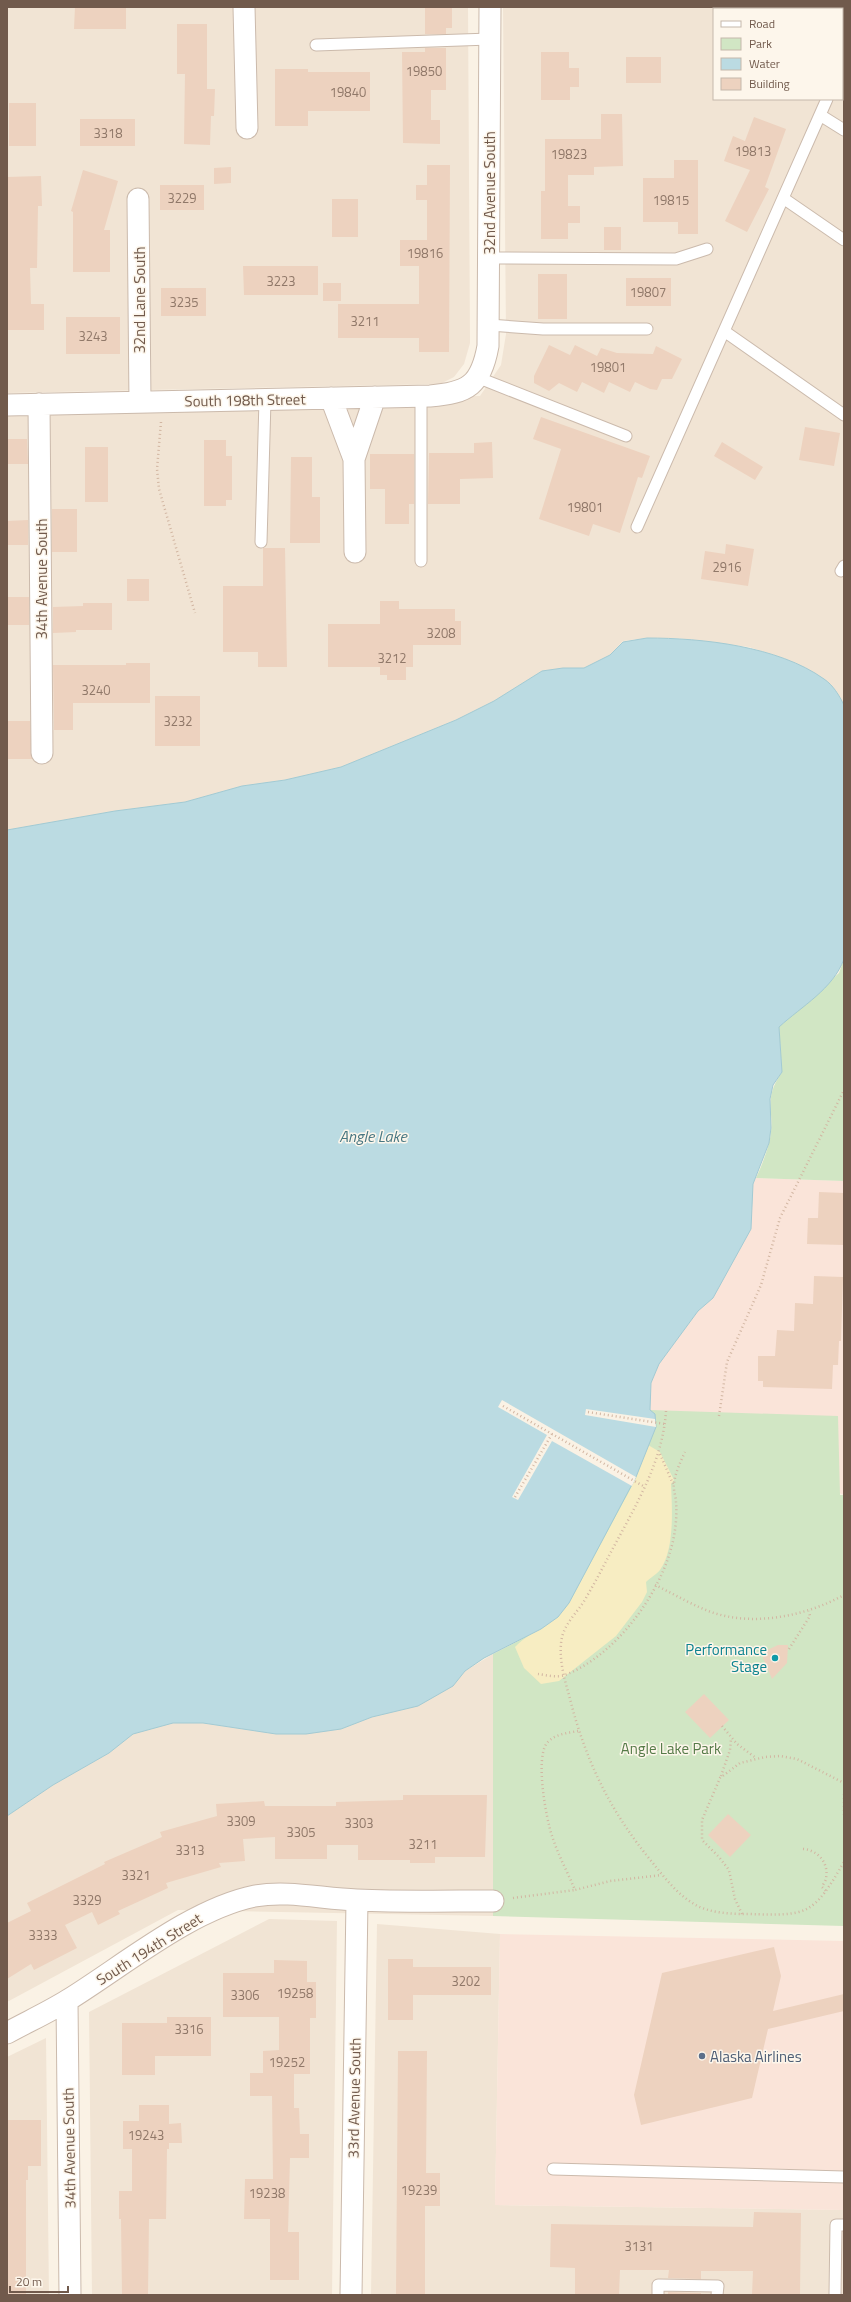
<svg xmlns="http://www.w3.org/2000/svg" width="851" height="2302" viewBox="0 0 851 2302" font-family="'Titillium Web',sans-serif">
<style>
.residential{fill:#f1e4d4;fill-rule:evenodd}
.commercial{fill:#fae4d9}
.green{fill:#d1e6c4}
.sand{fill:#f7edc2}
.water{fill:#bbdbe2;stroke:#a2cad3}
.pier{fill:#faf2e5}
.building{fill:#edd2bf}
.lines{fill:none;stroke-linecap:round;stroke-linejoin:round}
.service-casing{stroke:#cbbaac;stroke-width:13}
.minor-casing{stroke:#cbbaac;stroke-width:23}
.path{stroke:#d2b6a2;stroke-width:2.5;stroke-dasharray:1 3;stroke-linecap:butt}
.service{stroke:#fff;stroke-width:11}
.minor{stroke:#fff;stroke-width:21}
.culture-dot{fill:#0f9aa8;stroke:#fdf6eb;stroke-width:1.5}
.service-dot{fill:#5c6f8a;stroke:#fdf6eb;stroke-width:1.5}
.labels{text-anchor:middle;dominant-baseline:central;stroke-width:3;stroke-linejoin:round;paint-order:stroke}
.number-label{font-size:13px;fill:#907869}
.street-label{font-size:15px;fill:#715a4c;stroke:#fdf6eb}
.culture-label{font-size:15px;fill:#0d838f;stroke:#fdf6eb;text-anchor:end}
.park-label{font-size:15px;fill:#567b48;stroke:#fdf6eb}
.service-label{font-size:15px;fill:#4e5e75;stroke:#fdf6eb;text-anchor:start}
.water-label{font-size:16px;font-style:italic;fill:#487782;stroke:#fdf6eb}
</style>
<rect width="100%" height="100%" fill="#faf2e5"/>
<path class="residential" d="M7,7H468L470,343L464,364L454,377L440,384L7,393Z
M503,7H844V705L837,692L773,655L749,647L676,638H647L623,641L610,655L584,668H563L542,671L494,701L456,720L341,767L285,780L242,786L185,802L115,811L7,830V403L480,396L501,365L506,334ZM714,9H842V99H714Z
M493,1654V1916L178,1910L7,2002V1816L53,1785L109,1753L133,1734L173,1722L203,1723L276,1734L341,1729L452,1686L465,1671Z
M269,1919L337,1921L332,2295H92L89,2012Z
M377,1924L500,1934L495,2205L844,2210V2295H371Z
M46,2038L49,2295H7V2057Z"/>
<path class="commercial" d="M756,1178L844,1181V1495L650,1410L651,1383L659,1364L698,1311L713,1298L752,1210V1184Z
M500,1934L844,1941V2210L495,2205Z"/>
<path class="green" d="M844,959V1181L756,1178C761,1167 766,1155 769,1143C777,1112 761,1102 782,1072L779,1027L839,973Z
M650,1410L838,1416L840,1495H844V1926L493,1916V1654L541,1629L648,1445L656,1427Z"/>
<path class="sand" d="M648,1445L660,1452L674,1480L671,1484C672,1508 675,1549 660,1570C657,1574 650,1578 646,1582L647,1592L642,1602L616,1636L559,1681L541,1684L524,1668L515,1647C533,1629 552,1625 569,1603L632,1486Z"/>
<path class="water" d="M647,638C702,638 778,646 824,679C833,685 839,695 844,705V959C833,989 802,1006 779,1027L782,1072L773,1085L770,1099L771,1128L769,1143L753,1184L751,1229L713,1298L698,1311L659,1364L651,1383L650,1410L655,1414L656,1427L636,1477L569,1603L558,1617L541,1629L484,1658L465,1671L453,1686L418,1706L372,1717L341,1729L306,1734H276L203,1723H173L133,1734L109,1753L53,1785L7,1816V830L115,811L185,802L242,786L285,780L341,767L456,720L494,701L542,671L563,668H584L610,655L623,642Z"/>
<path class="pier" d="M502,1400L636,1477L632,1486L552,1441L518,1500L512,1497L547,1435L498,1407Z
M586,1409L655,1419L656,1427L585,1415Z"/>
<path class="building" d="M75,7H126V29H74Z
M425,7H452V28H446V34H425Z
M177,24H207V89H215L214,116H211L210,145L184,144L185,74H177Z
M425,48H446V90H431V120H440V144L403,143L402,52H425Z
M541,52H569V68H579V87H570V100H541Z
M626,57H661V83H626Z
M275,69H308V72H370V111H308V126H275Z
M9,103H36V146H9Z
M601,114H622L623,166L594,167V175H568V206H580V223H568V239H541V191H545V139H601Z
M754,117L786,129L765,187L769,189L747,232L725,221L750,170L724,161L733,136L745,141Z
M80,119H135V146H80Z
M674,160H698V234H678V222H643V178H674Z
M427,165H450L449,352H419V338H338V304H419V266H400V240H427V200H416V185H427Z
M231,167V183L214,184V168Z
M83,170L118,181L104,230H110V272H73V212L71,211Z
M41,176L42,206H38L37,268H30L31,304H44V330H7V177Z
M160,185H204V210H160Z
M332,199H358V237H332Z
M604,227H621V250H604Z
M243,266H318V295H244Z
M538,274H567V319H538Z
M626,278H671V306H626Z
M323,283H341V301H323Z
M161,288H206V316H161Z
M66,317H120V354H66Z
M549,345L570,355L575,345L597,356L601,348L617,353L653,354L656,346L682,359L672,379H662L657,390L650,389L635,382L630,392L609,382L604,393L582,382L577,392L559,383L549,391L534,383V376Z
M541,417L650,456L642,478L638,477L620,533L593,524L589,536L539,519L561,449L533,439Z
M805,427L840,433L834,466L799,460Z
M7,439H27L28,464H7Z
M204,440H226V456H232V500H226V506H204Z
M492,442L493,478L460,479V504H428L429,453H474V443Z
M722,442L763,467L755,480L714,456Z
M85,447H108V502H85Z
M370,454H414V504H409V524H385V489H370Z
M291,457H312V497H320V543H290Z
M52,509H77V552H52Z
M28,520V545H7V521Z
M726,544L754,549L748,586L701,579L705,551L725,554Z
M263,548H285L287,667H258V652H223V586H263Z
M127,579H149V601H127Z
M7,597H29V625H7Z
M380,601H399V609H455V621H461V645H413V667H406V680H387V675H380V667H328V624H380Z
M83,603H112V630H76V632L53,633V607L83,606Z
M126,663H150V703H73V730H54L53,665H126Z
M155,696H200V746H155Z
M7,721H30L32,759H7Z
M819,1192L844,1193V1245L807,1244L808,1218H818Z
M814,1276L843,1277L841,1341H839L838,1365H833L832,1389L763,1387V1381H758V1356H775L777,1330L794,1331L795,1303L813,1304Z
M778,1645H788L787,1663L772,1679L761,1653Z
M704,1694L729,1720L710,1738L685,1712Z
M403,1795H487L485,1857H435V1863H410V1860H358V1845H327V1859H275V1837L243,1839L245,1861L219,1863L221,1867L166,1883L168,1888L118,1911L120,1914L98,1925L92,1912L65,1925L77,1948L34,1970L31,1964L7,1979V1923L31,1911L27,1903L105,1864L104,1862L162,1837L160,1832L217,1816L216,1804L264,1801L265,1806H336V1802L403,1800Z
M728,1814L751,1835L730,1857L708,1835Z
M774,1947L781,1976L773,2011L844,1994V2011L768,2029L752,2098L641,2125L634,2095L662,1973Z
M388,1959H413V1967H491V1995H413V2020H388Z
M274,1960L307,1961V1982H316V2018H310V2074H294V2108H299L300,2134H309V2158H290L288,2232H299V2280H270V2219H244L245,2179H273L272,2096H250V2073H263V2051L279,2050V2017H223V1973H274Z
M167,2017H211V2056H155V2075H122V2023H167Z
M398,2051H427L426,2173H440V2206H425V2295H396Z
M139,2105H169V2124L181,2123L182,2143H169V2149H167L166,2219H149L148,2295H122L121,2219H119V2191H132V2149H123V2121H139Z
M7,2120H41V2166H28V2180H26V2295H7Z
M754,2212L801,2213L800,2295H752L753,2271H701V2279L668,2278L669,2270H620L619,2295H575V2268L550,2267L551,2224L753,2227Z
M668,2292L701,2293V2295H668Z"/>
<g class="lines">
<g class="service-casing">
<path id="service" d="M316,45L490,39
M842,64L844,60
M820,115L844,130
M783,198L844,240
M489,258L676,259L707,249
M489,325L543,329H647
M724,331L844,415
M479,378L626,436
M421,397V561
M637,527L827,99
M261,542L265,400
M841,571L844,566
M553,2169L844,2177
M658,2295V2285L718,2286L717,2295
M835,2295L836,2225H844"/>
</g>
<g class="minor-casing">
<path id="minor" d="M244,7L247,128
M138,199L140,402
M331,398L354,459
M39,404L42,753
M7,405L430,396C468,393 481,385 488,346L490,7
M355,552L354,459L375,397
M67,2001L70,2295
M7,2033C27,2022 49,2012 68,2000C123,1966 191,1909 255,1896C288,1890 323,1899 357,1900C402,1902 448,1901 493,1901
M351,2295L357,1900"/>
</g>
<path class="path" d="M161,422L157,469L159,489L195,613
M503,1406L645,1487
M666,1411C663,1455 644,1490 624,1528C611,1551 600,1574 587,1596C580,1610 566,1621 562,1637C558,1656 564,1678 569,1695C585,1760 610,1811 652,1862C664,1877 677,1894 694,1904C709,1913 730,1914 748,1914C809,1916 813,1915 844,1862
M588,1412L665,1424
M719,1416L727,1362L761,1285L780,1218L844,1090
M660,1454L673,1484
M515,1497L552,1434
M655,1585C674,1594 692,1605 711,1612C753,1627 806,1616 844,1595
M789,1649L810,1616L809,1611
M538,1674C545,1675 558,1678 565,1675C617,1655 664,1590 674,1536C676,1525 677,1513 676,1502C676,1496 673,1490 674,1484C675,1473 680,1463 685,1452
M722,1726L737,1744L756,1758
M578,1731C568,1733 554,1734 547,1743C535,1758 546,1818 552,1836C558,1855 568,1873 575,1890L610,1881L662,1875
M721,1776L730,1750L731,1739
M844,1794V1816
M803,1849C817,1850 829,1862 826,1878C826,1881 823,1884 822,1887L827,1892
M513,1898L575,1890
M742,1914L735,1899L729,1870L719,1857L702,1840V1820L720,1778L740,1763L765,1757L780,1756L797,1759L844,1783"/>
<use href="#service" class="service"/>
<use href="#minor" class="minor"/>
</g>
<circle class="culture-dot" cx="775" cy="1658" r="4"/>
<circle class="service-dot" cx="702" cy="2056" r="4"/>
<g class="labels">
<g class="number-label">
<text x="424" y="71">19850</text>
<text x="348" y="92">19840</text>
<text x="108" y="133">3318</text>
<text x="753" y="151">19813</text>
<text x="569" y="154">19823</text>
<text x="182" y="198">3229</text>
<text x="671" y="200">19815</text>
<text x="425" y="253">19816</text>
<text x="281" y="281">3223</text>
<text x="648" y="292">19807</text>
<text x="184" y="302">3235</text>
<text x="365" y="321">3211</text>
<text x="93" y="336">3243</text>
<text x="608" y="367">19801</text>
<text x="585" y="507">19801</text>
<text x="727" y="567">2916</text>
<text x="441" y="633">3208</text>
<text x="392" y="658">3212</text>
<text x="96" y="690">3240</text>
<text x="178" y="721">3232</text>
<text x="241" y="1821">3309</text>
<text x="359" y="1823">3303</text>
<text x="301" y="1832">3305</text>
<text x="423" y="1844">3211</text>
<text x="190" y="1850">3313</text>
<text x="136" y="1875">3321</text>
<text x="87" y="1900">3329</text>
<text x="43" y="1935">3333</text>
<text x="466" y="1981">3202</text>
<text x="295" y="1993">19258</text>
<text x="245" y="1995">3306</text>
<text x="189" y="2029">3316</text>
<text x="287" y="2062">19252</text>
<text x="146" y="2135">19243</text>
<text x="419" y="2190">19239</text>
<text x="267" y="2193">19238</text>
<text x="639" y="2246">3131</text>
</g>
<g class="street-label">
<text transform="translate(489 193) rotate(-90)">32nd Avenue South</text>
<text transform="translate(139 300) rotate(-90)">32nd Lane South</text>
<text transform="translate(245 400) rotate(-1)">South 198th Street</text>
<text transform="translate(41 579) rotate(-90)">34th Avenue South</text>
<text transform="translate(149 1949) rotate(-32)">South 194th Street</text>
<text transform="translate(354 2098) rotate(-89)">33rd Avenue South</text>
<text transform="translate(69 2148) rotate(-91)">34th Avenue South</text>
</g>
<g class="culture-label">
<text x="767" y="1649">Performance<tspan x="767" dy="17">Stage</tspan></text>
</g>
<g class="park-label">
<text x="671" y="1748">Angle Lake Park</text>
</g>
<g class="service-label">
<text x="710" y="2056">Alaska Airlines</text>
</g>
<g class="water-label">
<text x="373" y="1136">Angle Lake</text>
</g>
</g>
<rect width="851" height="2302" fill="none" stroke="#715a4c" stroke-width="16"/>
<rect x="713" y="8" width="130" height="92" fill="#fdf6eb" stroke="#c5b8ab"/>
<rect x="721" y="21" width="20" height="6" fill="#ffffff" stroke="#c5b8ab"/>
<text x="749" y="28" font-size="12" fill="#715a4c">Road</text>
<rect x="721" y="38" width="20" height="12" fill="#d1e6c4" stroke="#c5b8ab"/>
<text x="749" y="48" font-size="12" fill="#715a4c">Park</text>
<rect x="721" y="58" width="20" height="12" fill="#bbdbe2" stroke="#c5b8ab"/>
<text x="749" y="68" font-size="12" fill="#715a4c">Water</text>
<rect x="721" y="78" width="20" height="12" fill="#edd2bf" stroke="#c5b8ab"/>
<text x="749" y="88" font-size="12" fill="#715a4c">Building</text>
<path d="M10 2286v6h58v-6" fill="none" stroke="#715a4c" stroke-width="2"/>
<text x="16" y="2286" font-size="12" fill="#715a4c" stroke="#fdf6eb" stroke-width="3" paint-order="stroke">20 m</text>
</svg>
